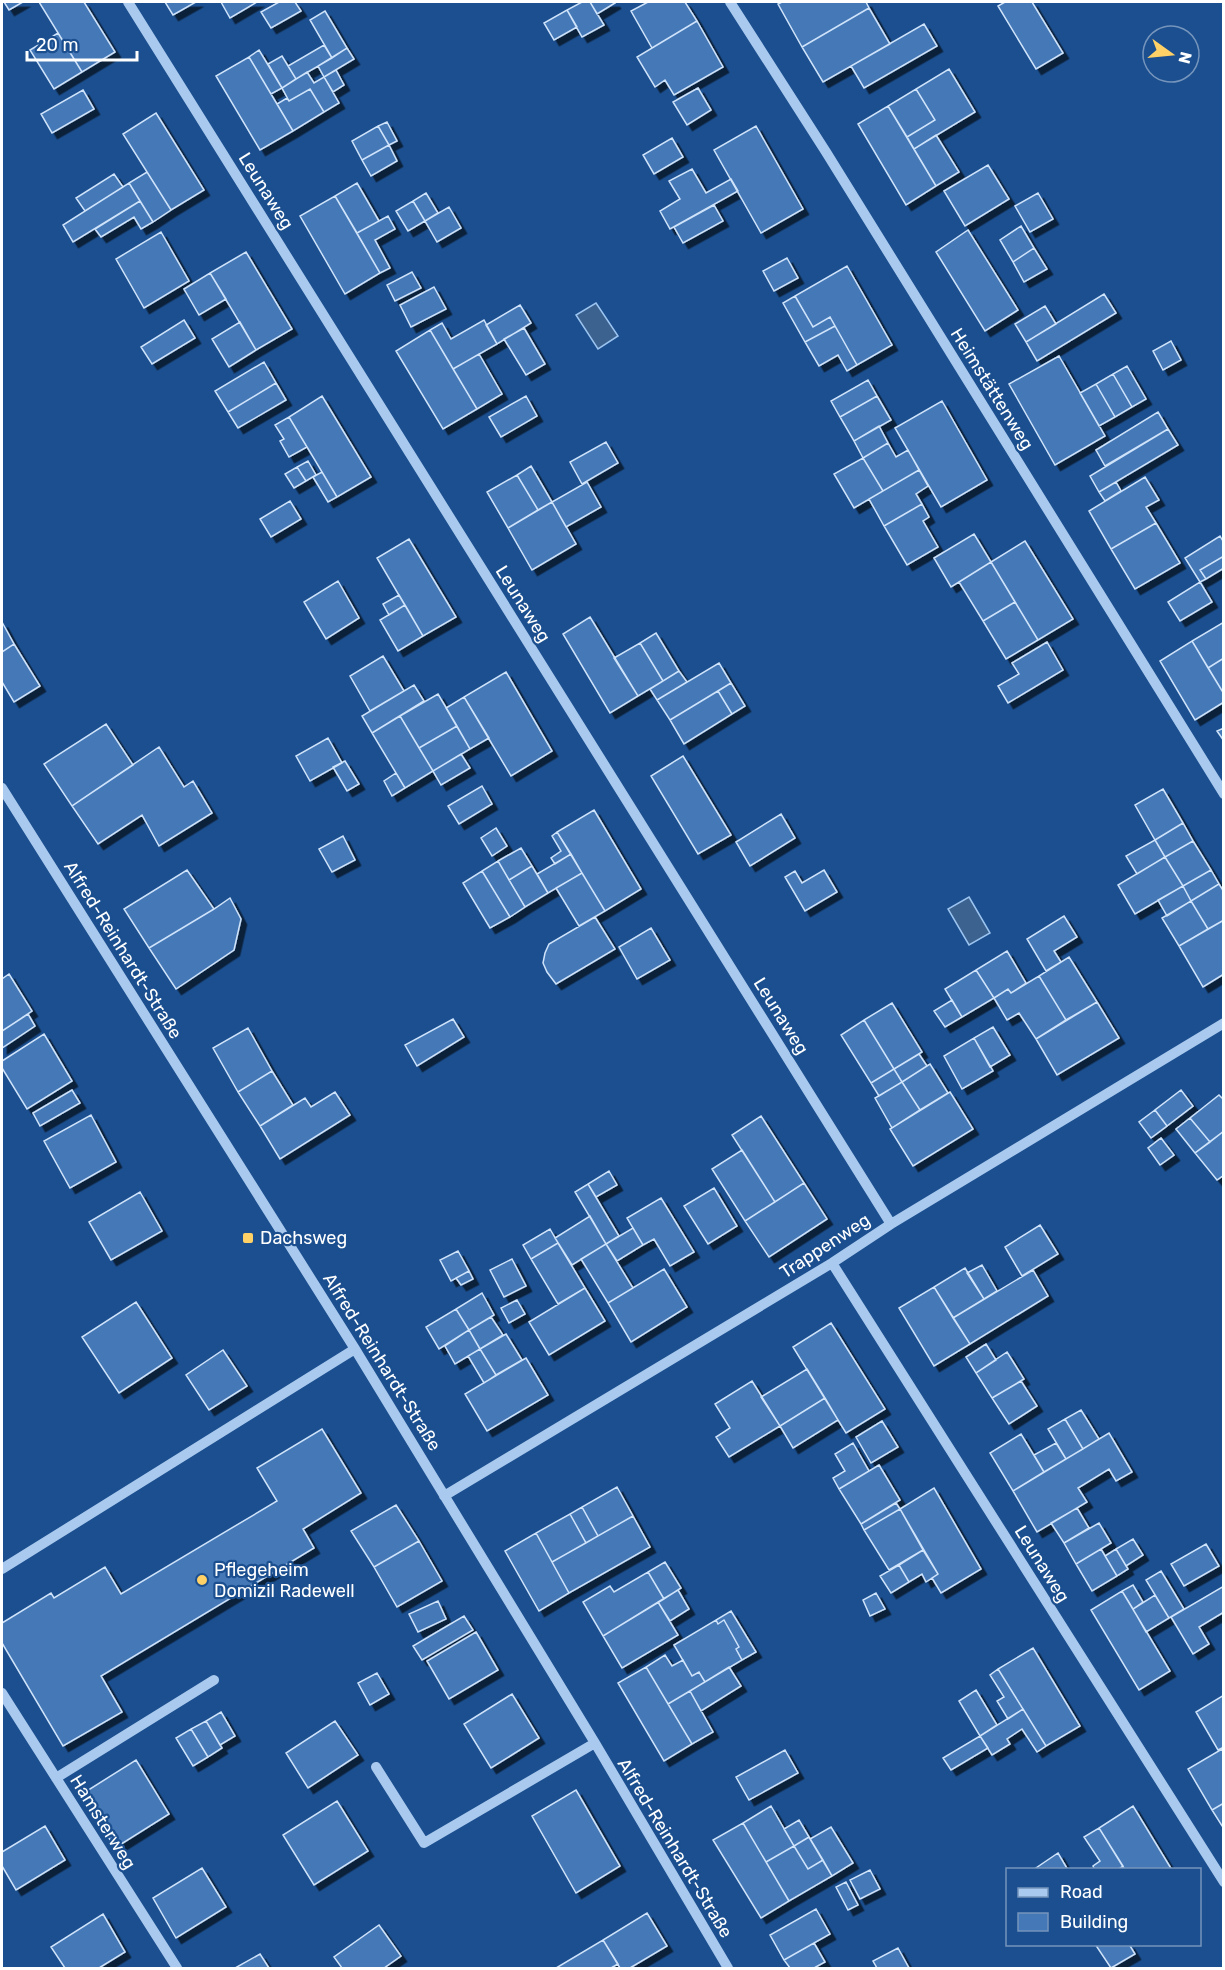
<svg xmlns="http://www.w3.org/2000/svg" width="1225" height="1970" viewBox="0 0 1225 1970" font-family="Rubik,sans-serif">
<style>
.water{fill:#3c6290;stroke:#9cc4f0;stroke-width:1.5}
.building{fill:#4478b7;stroke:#cfe3fa;stroke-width:1.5;filter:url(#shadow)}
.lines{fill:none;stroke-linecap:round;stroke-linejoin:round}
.minor{stroke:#a9c9ee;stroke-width:10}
.poi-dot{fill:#ffd166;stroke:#1b4f8f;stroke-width:2}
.labels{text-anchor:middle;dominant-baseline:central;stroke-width:4.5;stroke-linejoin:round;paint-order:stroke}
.street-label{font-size:18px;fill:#fff;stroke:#1b4f8f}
.poi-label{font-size:18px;fill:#fff;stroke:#1b4f8f;text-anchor:start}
</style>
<defs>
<filter id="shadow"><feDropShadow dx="5.5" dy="5.5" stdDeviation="0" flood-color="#0009"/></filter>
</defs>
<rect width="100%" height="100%" fill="#1b4f8f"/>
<path class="water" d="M596,303L618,336L598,349L576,315Z
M969,897L990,933L969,945L948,909Z"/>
<path class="building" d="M4,2H23L9,10Z
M39,2H84L115,52L82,72Z
M165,2H196L173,15Z
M221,2H257L230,18Z
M279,2H295L301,11L271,28L261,12Z
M582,2H590L604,25L582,37L567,10Z
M590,2H614L615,3L597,14Z
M648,2H685L697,21L652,48L631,11Z
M782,2H866L869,8L802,47L778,4Z
M1005,2H1032L1063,53L1036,69L998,6Z
M869,8L890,44L823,82L802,47Z
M567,10L577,27L554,40L544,23Z
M325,11L347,48L332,58L310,20Z
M697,21L723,67L674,95L665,80L655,87L637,57Z
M924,24L937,46L864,88L851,66Z
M58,33L82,72L54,89L30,50Z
M324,45L332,58L296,79L288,66Z
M347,48L354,59L324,77L318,66Z
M259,50L282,88L271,94L249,57Z
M282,56L296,79L282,88L268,64Z
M249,57L293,131L260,150L216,76Z
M949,69L975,112L914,149L907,137L935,120L916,89Z
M336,70L344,85L333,92L324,77Z
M307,72L314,83L324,77L339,103L324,112L310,89L289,101L282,88Z
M698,88L711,110L687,125L673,102Z
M310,89L324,112L293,131L277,104L287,98L289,101Z
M916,89L935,120L907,137L888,106Z
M83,90L94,109L52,133L41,114Z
M888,106L936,186L906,205L858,124Z
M156,113L204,190L171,210L123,134Z
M387,122L397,141L389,145L378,126Z
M378,126L389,145L362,160L352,141Z
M756,126L803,209L761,233L714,150Z
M936,135L959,172L936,186L914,149Z
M672,138L683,157L654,174L643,155Z
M389,145L397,161L371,176L362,160Z
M988,165L1009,199L965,226L944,191Z
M692,169L706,193L731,179L738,191L670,229L660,211L680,199L669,181Z
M147,172L171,210L153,222L129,183Z
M114,174L123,187L85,211L76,198Z
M129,183L140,201L73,242L63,225Z
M357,183L379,221L357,233L335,196Z
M426,193L438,213L425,221L413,201Z
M1038,193L1053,219L1030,232L1015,206Z
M335,196L380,273L345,294L300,216Z
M140,201L153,222L141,229L134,217L101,237L95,229Z
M413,201L425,221L408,231L396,211Z
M714,205L723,221L683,243L674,227Z
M449,207L461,228L437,242L425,221Z
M388,216L395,229L375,240L390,268L380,273L357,233Z
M1021,226L1034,248L1013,262L1000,240Z
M968,230L1018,310L985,331L936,252Z
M161,232L189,281L144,308L116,259Z
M1034,248L1047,269L1024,282L1013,262Z
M246,252L292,329L256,350L210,273Z
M787,258L798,278L774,291L763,271Z
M847,266L892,345L857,365L830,317L813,327L795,296Z
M412,272L421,288L395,301L387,285Z
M210,273L226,299L199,315L184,289Z
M434,287L446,309L411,327L400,305Z
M1104,294L1116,313L1037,361L1026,342Z
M795,296L813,327L830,317L835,326L805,342L783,303Z
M520,305L531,323L497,344L486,325Z
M1045,306L1056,324L1026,342L1015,324Z
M184,320L195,338L152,364L141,347Z
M484,320L497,344L453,369L430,330L442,323L451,339Z
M240,322L256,350L229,367L212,339Z
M835,326L857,365L847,371L838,355L819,366L805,342Z
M524,328L545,364L526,375L504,339Z
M430,330L477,409L443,429L396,351Z
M1171,341L1181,360L1163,370L1153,351Z
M479,354L502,394L477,409L453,369Z
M1059,356L1105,436L1055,465L1009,384Z
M264,362L276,383L228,412L215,391Z
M1127,366L1146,399L1132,407L1113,374Z
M1113,374L1132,407L1115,417L1096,384Z
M868,380L877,396L840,417L831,401Z
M276,383L286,400L238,428L228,412Z
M1096,384L1115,417L1099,426L1080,393Z
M322,396L371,477L337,497L289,417Z
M526,396L537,416L501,437L489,417Z
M877,396L891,420L854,441L840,417Z
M942,401L987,480L941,507L895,428Z
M1158,412L1168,429L1105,466L1096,450Z
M289,417L307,447L289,457L280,441L284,439L275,425Z
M879,426L888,443L863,458L854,441Z
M1168,429L1178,445L1099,492L1090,476Z
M606,442L618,463L582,484L570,462Z
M888,443L896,457L908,450L919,470L883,491L863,458Z
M863,458L883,491L854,508L834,474Z
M308,461L316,475L306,481L297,467Z
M531,466L552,502L538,510L517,475Z
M297,467L306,481L294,488L285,474Z
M919,470L928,486L916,494L922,504L884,526L869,499Z
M322,472L337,497L328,502L313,477Z
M517,475L538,510L508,528L487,492Z
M1145,477L1159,500L1146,507L1156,523L1111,549L1089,511Z
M587,482L601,507L566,527L552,502Z
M1116,482L1121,491L1105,501L1099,492Z
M290,501L301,519L271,537L260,519Z
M552,502L576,544L532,570L508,528Z
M922,504L929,517L923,521L938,547L907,565L884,526Z
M1156,523L1180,563L1135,589L1111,549Z
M974,534L991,562L951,587L934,558Z
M1220,536L1224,543V556L1200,570L1206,579L1200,582L1185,558Z
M409,539L456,617L423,636L377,558Z
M1025,541L1073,619L1038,640L991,562Z
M1224,556V568L1206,579L1200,570Z
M991,562L1015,602L983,621L959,582Z
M338,581L359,618L326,639L304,602Z
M1200,582L1212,602L1180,621L1168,602Z
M399,595L405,605L389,615L383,604Z
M1015,602L1038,640L1006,659L983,621Z
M405,605L423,636L398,651L380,620Z
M590,617L638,696L610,713L563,634Z
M2,622L14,644L2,652Z
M1224,622V658L1208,668L1192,641Z
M656,633L679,671L663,681L640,643Z
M1192,641L1224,694V702L1195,720L1160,661Z
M1047,642L1063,670L1008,703L998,686L1019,674L1012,663Z
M640,643L663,681L638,696L614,658Z
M14,644L40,686L14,702L2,682V652Z
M383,656L404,691L370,711L350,676Z
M1224,658V694L1208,668Z
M719,663L731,683L670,720L657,700Z
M679,671L687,682L657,700L650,689Z
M506,672L552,751L511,776L464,697Z
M731,683L745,706L732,714L718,691Z
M414,685L424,701L372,733L362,716Z
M718,691L732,714L684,744L670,720Z
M438,694L457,726L419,748L400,716Z
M464,697L489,738L470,749L446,708Z
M400,716L433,771L405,788L372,733Z
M106,724L133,765L72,806L44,764Z
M457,726L470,749L433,771L419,748Z
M1224,728V741L1217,731Z
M328,738L342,763L310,781L296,756Z
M159,747L184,787L193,781L212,813L159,846L142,815L98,844L72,806Z
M461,754L470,768L441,785L433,771Z
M683,756L731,835L698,854L651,776Z
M345,761L359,784L347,791L333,767Z
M396,773L405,788L392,796L384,781Z
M482,786L492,804L459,824L448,806Z
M1163,789L1183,823L1155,840L1135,805Z
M594,810L641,889L605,911L557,832Z
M781,814L795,838L750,866L736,842Z
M1183,823L1193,841L1165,857L1155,840Z
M496,828L507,846L492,856L481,838Z
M557,832L571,854L555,864L551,858L561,851L552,836Z
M343,836L355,860L332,872L319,849Z
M1155,840L1165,857L1137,874L1126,856Z
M1193,841L1211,870L1183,886L1165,857Z
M521,848L532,866L509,880L498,861Z
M571,854L582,873L548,893L537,874Z
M1165,857L1183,886L1135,914L1118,885Z
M498,861L525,907L510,917L482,871Z
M532,866L548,893L525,907L509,880Z
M187,870L214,909L149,948L124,909Z
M824,870L837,892L805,911L785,877L795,871L802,883Z
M1211,870L1219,884L1191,901L1183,886Z
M482,871L510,917L490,928L463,883Z
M582,873L605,911L579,926L556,888Z
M1219,884L1224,892V920L1208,929L1191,901Z
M1183,886L1191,901L1167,916L1158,900Z
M230,898L241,919L234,950L176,989L149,948L214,909Z
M1191,901L1208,929L1179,946L1162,918Z
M1064,916L1077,937L1054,951L1061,962L1046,971L1027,939Z
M595,917L615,949L556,984L547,972L543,963L545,953L549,944Z
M1224,920V974L1203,987L1179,946Z
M651,928L670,960L637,979L619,947Z
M1007,951L1026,983L1011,993L1008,989L994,998L976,970Z
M1069,957L1097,1002L1066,1020L1039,976Z
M976,970L994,998L962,1017L945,989Z
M9,974L32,1011L2,1031V979Z
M1039,976L1066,1020L1036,1039L1019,1013L1007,1020L994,998L1008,989L1011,993Z
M952,1000L962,1017L945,1027L934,1011Z
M1097,1002L1119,1038L1057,1075L1036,1039Z
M892,1003L922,1052L894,1069L864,1020Z
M28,1014L35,1026L2,1048V1031Z
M453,1019L464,1037L417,1066L405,1045Z
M864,1020L894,1069L871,1083L841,1035Z
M993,1027L1010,1055L990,1067L974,1038Z
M248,1028L272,1071L238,1092L213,1048Z
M44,1034L72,1081L27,1109L2,1068V1061Z
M974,1038L993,1071L962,1089L944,1056Z
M919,1054L927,1066L902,1082L894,1069Z
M930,1064L948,1093L920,1110L902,1082Z
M894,1069L902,1082L879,1096L871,1083Z
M272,1071L293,1105L260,1126L238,1092Z
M902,1082L920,1110L892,1128L875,1098Z
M72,1090L80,1103L40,1126L33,1113Z
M1181,1090L1193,1106L1167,1126L1155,1110Z
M335,1092L350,1115L280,1159L260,1126L305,1098L311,1107Z
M950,1092L973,1129L913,1166L890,1129Z
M1219,1095L1224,1100V1131L1210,1142L1190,1118Z
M1155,1110L1167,1126L1151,1138L1139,1122Z
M91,1115L116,1162L70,1188L44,1141Z
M761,1116L804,1183L775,1202L732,1135Z
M1190,1118L1210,1142L1195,1153L1176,1129Z
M1224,1131V1175L1217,1180L1195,1153Z
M1161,1138L1174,1155L1160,1165L1148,1148Z
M742,1150L775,1202L745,1221L712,1169Z
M609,1171L617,1185L596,1197L588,1184Z
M804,1183L827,1219L769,1257L745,1221Z
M588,1184L619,1236L606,1244L575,1192Z
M714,1188L737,1226L708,1244L684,1206Z
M140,1192L162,1231L111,1260L89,1222Z
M661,1198L694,1252L670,1266L654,1239L643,1245L627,1218Z
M590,1216L606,1244L572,1265L555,1238Z
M1040,1225L1058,1254L1022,1276L1005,1247Z
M633,1228L643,1245L617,1261L606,1244Z
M550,1229L558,1243L531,1259L523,1245Z
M558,1243L585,1288L558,1304L531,1259Z
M606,1244L633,1288L608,1303L581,1259Z
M458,1251L469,1271L451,1281L440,1260Z
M512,1259L526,1286L504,1297L490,1270Z
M982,1265L997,1291L984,1299L967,1273Z
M965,1268L984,1299L953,1318L934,1287Z
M664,1269L687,1307L631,1342L608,1303Z
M1033,1270L1048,1296L970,1344L953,1318Z
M469,1271L473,1279L461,1285L456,1278Z
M934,1287L970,1344L934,1366L899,1308Z
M585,1288L605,1321L549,1355L529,1322Z
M482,1293L494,1315L469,1330L456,1309Z
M517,1300L525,1314L509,1323L501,1308Z
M136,1302L172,1358L119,1393L82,1337Z
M456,1309L469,1330L439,1349L426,1327Z
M491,1317L503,1335L480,1349L469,1330Z
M831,1323L885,1409L846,1433L793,1347Z
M469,1330L480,1349L455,1364L445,1346Z
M506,1334L522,1360L496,1375L480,1349Z
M986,1344L996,1360L976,1373L966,1357Z
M480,1349L496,1375L484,1383L468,1356Z
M223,1350L247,1386L209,1410L186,1375Z
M1007,1352L1024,1379L992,1398L976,1373Z
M526,1358L548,1395L487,1431L465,1394Z
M807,1369L825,1398L780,1426L761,1397Z
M752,1381L780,1426L729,1457L716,1437L730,1428L715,1404Z
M1021,1381L1037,1406L1009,1424L992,1398Z
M825,1398L838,1420L793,1448L780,1426Z
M1081,1410L1099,1439L1083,1449L1065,1419Z
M1065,1419L1083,1449L1066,1459L1048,1429Z
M882,1421L898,1447L871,1463L856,1437Z
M322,1429L361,1493L303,1529L314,1548L101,1676L122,1712L63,1746L2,1643V1623L51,1593L54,1598L105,1567L121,1594L277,1501L257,1468Z
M1109,1433L1132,1472L1116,1481L1109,1469L1078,1488L1087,1502L1037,1532L1013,1491Z
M1021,1434L1044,1472L1013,1491L990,1453Z
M853,1443L869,1471L839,1489L833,1478L845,1471L835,1454Z
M1056,1443L1066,1459L1044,1472L1034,1455Z
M879,1465L900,1500L861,1524L839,1489Z
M617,1487L633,1516L598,1536L582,1507Z
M934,1488L981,1569L941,1593L932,1578L938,1574L900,1509Z
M896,1503L900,1509L864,1530L861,1524Z
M396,1505L419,1541L374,1567L351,1531Z
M582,1507L598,1536L586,1543L570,1514Z
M1077,1508L1089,1528L1064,1543L1051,1523Z
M900,1509L923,1550L889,1570L864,1530Z
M570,1514L586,1543L552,1562L536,1533Z
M633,1516L650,1547L569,1593L552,1562Z
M1099,1523L1111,1543L1076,1564L1064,1543Z
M536,1533L569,1593L539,1611L505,1551Z
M1133,1539L1143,1555L1126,1566L1116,1549Z
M419,1541L442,1581L397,1607L374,1567Z
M1206,1544L1219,1566L1184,1586L1171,1564Z
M1101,1549L1117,1576L1092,1591L1076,1564Z
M1116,1549L1128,1569L1117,1576L1105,1556Z
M923,1550L938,1574L926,1582L922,1574L909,1582L899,1565Z
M665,1562L681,1588L664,1599L648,1572Z
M899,1565L909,1582L891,1593L880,1576Z
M1161,1571L1184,1609L1169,1618L1146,1580Z
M648,1572L664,1599L603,1636L583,1602L610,1586L614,1592Z
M1133,1585L1143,1602L1133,1609L1122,1591Z
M1224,1586V1612L1199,1627L1209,1644L1193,1654L1171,1617Z
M678,1590L689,1609L670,1621L658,1602Z
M1122,1591L1170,1671L1139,1690L1091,1610Z
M876,1593L885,1609L870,1616L863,1600Z
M1155,1595L1169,1618L1146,1632L1133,1609Z
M438,1601L446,1619L418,1632L409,1614Z
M658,1602L678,1635L622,1668L603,1636Z
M731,1611L756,1652L742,1660L736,1649L739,1647L724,1620L718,1624L716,1620Z
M464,1616L473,1630L422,1660L413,1646Z
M716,1620L718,1624L724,1620L739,1647L736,1649L742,1660L705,1682L699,1672L692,1676L674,1645Z
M476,1632L498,1670L449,1699L427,1661Z
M1033,1648L1080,1726L1046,1746L998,1669Z
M665,1655L672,1666L683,1660L692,1676L699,1672L705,1682L668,1704L646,1667Z
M646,1667L692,1744L664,1761L618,1683Z
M729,1667L741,1686L701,1711L690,1691Z
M998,1669L1023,1709L1008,1719L997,1701L1004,1697L990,1675Z
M377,1673L389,1694L370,1705L358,1683Z
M976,1690L997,1725L980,1736L959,1701Z
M690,1691L713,1732L692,1744L668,1704Z
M512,1694L539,1738L491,1768L464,1724Z
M1224,1695V1747L1218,1750L1196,1712Z
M1023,1709L1046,1746L1037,1752L1022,1729L1007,1739L1010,1744L992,1755L980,1736Z
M221,1712L235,1736L220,1745L206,1721Z
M206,1721L222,1748L208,1757L191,1729Z
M335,1721L358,1755L308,1788L286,1753Z
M191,1729L208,1757L193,1766L176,1738Z
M980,1736L988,1748L951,1770L943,1758Z
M1222,1749L1224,1752V1803L1212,1810L1188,1769Z
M785,1750L798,1773L749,1800L736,1777Z
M136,1760L169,1814L115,1848L82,1794Z
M576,1790L620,1866L576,1893L532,1816Z
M337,1801L368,1851L314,1885L283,1835Z
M1224,1803V1829L1212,1810Z
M771,1806L794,1846L766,1862L743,1823Z
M1133,1806L1172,1870H1125L1099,1828Z
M799,1820L809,1837L794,1846L784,1829Z
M743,1823L789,1901L761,1918L713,1840Z
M45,1826L65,1860L16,1890L2,1866V1852Z
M831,1827L853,1863L832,1876L810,1839Z
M1099,1828L1123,1866L1117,1870H1095L1093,1866L1100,1861L1084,1837Z
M809,1837L823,1860L808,1869L794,1846Z
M794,1846L808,1869L823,1860L832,1876L789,1901L766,1862Z
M1058,1853L1068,1870H1033Z
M202,1868L226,1907L176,1938L153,1898Z
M870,1870L880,1889L860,1899L850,1880Z
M846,1882L858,1905L848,1910L836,1887Z
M816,1909L830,1934L784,1960L770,1935Z
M647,1913L667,1946L630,1968H620L603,1940Z
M103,1914L125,1952L99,1968H65L51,1947Z
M379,1925L401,1956L384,1968H342L334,1957Z
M603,1940L618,1964L611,1968H556Z
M814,1943L825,1962L814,1968H790L784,1960Z
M1095,1944H1129L1135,1954L1111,1968Z
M898,1948L909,1968H877L873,1961Z
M260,1954L269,1968H235Z"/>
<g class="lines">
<path class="minor" d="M128,2L891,1224
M730,2L826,152L1224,794
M2,788L355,1349L595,1743L728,1968
M832,1263L1224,1882
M444,1496L832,1263L891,1224L1224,1023
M2,1569L355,1349
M2,1693L177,1968
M376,1767L424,1843L595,1743
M56,1778L214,1680"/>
</g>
<g class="poi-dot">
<rect x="242" y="1232" width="12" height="12" rx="3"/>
<circle cx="202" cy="1580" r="6"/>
</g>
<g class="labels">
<g class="street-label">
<text transform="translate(266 191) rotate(58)">Leunaweg</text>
<text transform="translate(992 389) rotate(58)">Heimstättenweg</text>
<text transform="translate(523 604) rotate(58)">Leunaweg</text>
<text transform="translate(123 950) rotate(58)">Alfred-Reinhardt-Straße</text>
<text transform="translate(781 1016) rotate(58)">Leunaweg</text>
<text transform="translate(825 1246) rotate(-33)">Trappenweg</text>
<text transform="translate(382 1362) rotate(58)">Alfred-Reinhardt-Straße</text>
<text transform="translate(1042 1564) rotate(58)">Leunaweg</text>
<text transform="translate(103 1822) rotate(58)">Hamsterweg</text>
<text transform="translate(675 1848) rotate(59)">Alfred-Reinhardt-Straße</text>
</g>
<g class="poi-label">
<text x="260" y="1238">Dachsweg</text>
<text x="214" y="1570">Pflegeheim<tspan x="214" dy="21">Domizil Radewell</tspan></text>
</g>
</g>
<rect width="1225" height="1970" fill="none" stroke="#ffffff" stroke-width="6"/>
<rect x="1006" y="1868" width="195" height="78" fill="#1b4f8f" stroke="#7695bc" stroke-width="1.5"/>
<rect x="1018" y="1888" width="30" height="9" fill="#a9c9ee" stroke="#7695bc" stroke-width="1.5"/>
<text x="1060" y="1898" font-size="18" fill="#ffffff">Road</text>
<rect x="1018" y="1913" width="30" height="18" fill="#4478b7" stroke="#7695bc" stroke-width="1.5"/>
<text x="1060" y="1928" font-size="18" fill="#ffffff">Building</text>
<g transform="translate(1171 54) rotate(105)"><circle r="28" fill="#1b4f8f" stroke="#7695bc" stroke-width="1.5"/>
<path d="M0-4.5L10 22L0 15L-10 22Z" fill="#ffd166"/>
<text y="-9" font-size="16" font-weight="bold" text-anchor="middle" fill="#ffffff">N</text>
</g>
<path d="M27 51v9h110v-9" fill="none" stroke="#ffffff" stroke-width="3"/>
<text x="36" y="51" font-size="18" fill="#ffffff" stroke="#1b4f8f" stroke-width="4.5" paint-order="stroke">20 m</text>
</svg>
